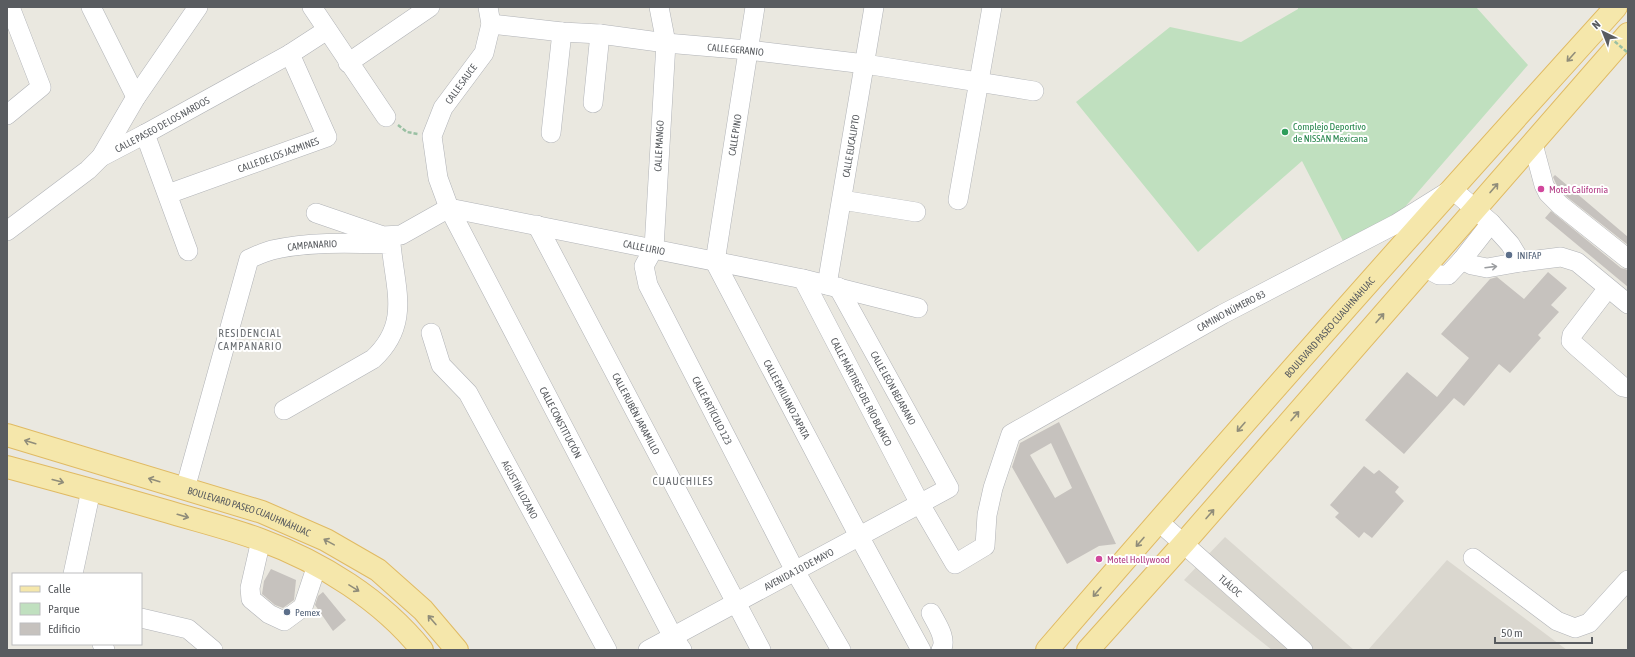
<svg xmlns="http://www.w3.org/2000/svg" width="1635" height="657" viewBox="0 0 1635 657" font-family="'Asap Condensed',sans-serif">
<style>
.education{fill:#dad7cf}
.green{fill:#c0e0bf}
.building{fill:#c6c2be;fill-rule:evenodd}
.lines{fill:none;stroke-linecap:round;stroke-linejoin:round}
.minor-casing{stroke:#b1b3b7;stroke-width:20}
.major-casing{stroke:#e0ba63;stroke-width:24}
.path{stroke:#9ac0a3;stroke-width:2.5;stroke-dasharray:4 2;stroke-linecap:butt}
.minor{stroke:#fff;stroke-width:19}
.major{stroke:#f5e7ab;stroke-width:22}
.path-bridge{stroke:#9ac0a3;stroke-width:2.5;stroke-dasharray:4 2;stroke-linecap:butt}
.oneway{stroke:#908d7a}
.oneway2{stroke:#9b9da0}
.leisure-dot{fill:#2e9e5b;stroke:#fff;stroke-width:1.5}
.hotel-dot{fill:#d1479c;stroke:#fff;stroke-width:1.5}
.service-dot{fill:#5c6f8a;stroke:#fff;stroke-width:1.5}
.labels{text-anchor:middle;dominant-baseline:central;stroke-width:4;stroke-linejoin:round;paint-order:stroke}
.street-label{font-size:10px;fill:#595c60;stroke:#fff}
.leisure-label{font-size:10px;fill:#27864d;stroke:#fff;text-anchor:start}
.hotel-label{font-size:10px;fill:#b23c85;stroke:#fff;text-anchor:start}
.service-label{font-size:10px;fill:#4e5e75;stroke:#fff;text-anchor:start}
.neighbourhood-label{font-size:11px;letter-spacing:1px;fill:#6a6e72;stroke:#fff}
</style>
<rect width="100%" height="100%" fill="#eae8e0"/>
<path class="education" d="M1225,537L1354,650H1272L1184,580Z
M1447,560L1567,650H1368Z"/>
<path class="green" d="M1298,7H1476L1528,65L1398,215L1343,241L1302,161L1198,252L1076,102L1170,27L1241,42L1298,9Z"/>
<path class="building" d="M1555,175L1628,237V245L1567,197L1557,186L1553,177Z
M1551,211L1621,268L1628,270V287L1545,218Z
M1548,272L1567,288L1551,305L1559,312L1538,335L1541,338L1510,373L1499,364L1464,406L1454,398L1404,454L1365,420L1407,372L1437,397L1469,358L1441,334L1490,279L1497,277L1524,299Z
M1059,422L1116,544L1099,546L1067,564L1012,467L1020,443ZM1051,443L1072,488L1055,498L1030,455Z
M1364,466L1374,474L1379,470L1399,487L1395,492L1404,501L1372,538L1364,532L1359,538L1335,517L1339,513L1330,505Z
M271,569L296,580L294,600L283,608L275,605L262,594L264,581Z
M323,592L346,620L333,631L315,605L318,596Z"/>
<g class="lines">
<g class="minor-casing">
<g id="minor">
<path d="M91,7L136,97"/>
<path d="M312,7L386,117"/>
<path id="s1" d="M488,7L491,24L484,53L443,108L432,136L438,178L449,208L673,637L682,650"/>
<path id="s2" d="M659,7L666,43L654,248L644,266L648,285L795,571L841,650"/>
<path id="s3" d="M755,7L715,262L859,536L921,650"/>
<path id="s4" d="M491,24L562,32L600,34L666,43L748,50L865,64L1034,91"/>
<path d="M348,63L430,7"/>
<path d="M593,103L600,34"/>
<path d="M7,115L41,87L10,7"/>
<path d="M551,133L562,32"/>
<path d="M145,134L188,251"/>
<path d="M1533,144L1544,185L1548,193L1560,205L1628,259"/>
<path d="M101,157L136,97L198,7"/>
<path id="s5" d="M168,194L327,137L290,54"/>
<path d="M842,200L916,212"/>
<path d="M958,200L992,7"/>
<path id="s6" d="M449,208L803,279L918,308"/>
<path d="M316,213L383,236L401,235L449,208"/>
<path d="M1491,223L1510,244L1521,262"/>
<path id="s7" d="M537,225L761,650"/>
<path id="s8" d="M7,231L88,170L101,157L145,134L290,54L327,30"/>
<path d="M1462,260L1472,265L1487,268L1521,262L1561,257L1577,262L1628,304"/>
<path id="s9" d="M803,279L920,504L955,564L985,546L987,515L993,488L1011,434L1223,314L1396,224L1452,189L1491,223L1462,260L1448,275H1439L1424,267"/>
<path id="s10" d="M827,285L874,7"/>
<path d="M1608,288L1572,335L1571,341L1576,346L1623,387L1628,388"/>
<path id="s11" d="M431,333L441,365L468,393L607,650"/>
<path id="s12" d="M185,489L249,259C256,256 264,252 272,250C310,241 353,243 391,244C395,289 411,324 373,359L284,410"/>
<path id="s13" d="M1158,521L1303,650"/>
<path d="M261,540L250,588L251,599L269,614L284,621L303,607L317,565"/>
<path d="M1473,558L1557,621L1575,628L1589,623L1628,580"/>
<path d="M73,574L91,490"/>
<path d="M931,613C936,623 948,639 941,650"/>
<path d="M141,618L188,629L213,650"/>
<path d="M102,644L105,650"/>
<path id="s14" d="M648,650L949,488L838,287"/>
</g>
</g>
<g class="major-casing">
<g id="major">
<path id="s15" d="M7,435L262,512L326,540L378,570L423,610L457,650"/>
<path d="M7,467C59,481 111,495 162,510C195,520 229,528 261,540C321,562 382,600 422,650"/>
<path id="s16" d="M1047,650C1234,433 1424,219 1616,7"/>
<path d="M1088,650L1184,543L1628,34"/>
</g>
</g>
<path class="path" d="M398,125L407,132L418,134"/>
<use href="#minor" class="minor"/>
<use href="#major" class="major"/>
<path class="path-bridge" d="M1592,22L1627,52"/>
</g>
<defs><path id="oneway-shaft" d="M-6 0H5M1.5-3L5.5 0L1.5 3" fill="none" stroke-width="1.6" stroke-linecap="round" stroke-linejoin="round"/></defs>
<g class="oneway">
<use href="#oneway-shaft" transform="translate(1571 57) rotate(132)"/>
<use href="#oneway-shaft" transform="translate(1494 188) rotate(-49)"/>
<use href="#oneway-shaft" transform="translate(1380 318) rotate(-49)"/>
<use href="#oneway-shaft" transform="translate(1295 416) rotate(-49)"/>
<use href="#oneway-shaft" transform="translate(1241 427) rotate(131)"/>
<use href="#oneway-shaft" transform="translate(30 442) rotate(-163)"/>
<use href="#oneway-shaft" transform="translate(154 480) rotate(-163)"/>
<use href="#oneway-shaft" transform="translate(58 481) rotate(15)"/>
<use href="#oneway-shaft" transform="translate(1210 514) rotate(-49)"/>
<use href="#oneway-shaft" transform="translate(183 516) rotate(16)"/>
<use href="#oneway-shaft" transform="translate(329 542) rotate(-151)"/>
<use href="#oneway-shaft" transform="translate(1140 542) rotate(131)"/>
<use href="#oneway-shaft" transform="translate(354 588) rotate(32)"/>
<use href="#oneway-shaft" transform="translate(1097 592) rotate(131)"/>
<use href="#oneway-shaft" transform="translate(432 620) rotate(-131)"/>
</g>
<use class="oneway2" href="#oneway-shaft" transform="translate(1491 267) rotate(-7)"/>
<circle class="leisure-dot" cx="1285" cy="132" r="4"/>
<g class="hotel-dot">
<circle cx="1541" cy="189" r="4"/>
<circle cx="1099" cy="559" r="4"/>
</g>
<g class="service-dot">
<circle cx="1509" cy="255" r="4"/>
<circle cx="287" cy="612" r="4"/>
</g>
<g class="labels">
<g class="street-label">
<text stroke="none"><textPath href="#s4" startOffset="246">CALLE GERANIO</textPath></text>
<text transform="translate(461 84) rotate(-54)">CALLE SAUCE</text>
<text stroke="none"><textPath href="#s8" startOffset="189">CALLE PASEO DE LOS NARDOS</textPath></text>
<text transform="translate(735 135) rotate(-81)">CALLE PINO</text>
<text transform="translate(659 146) rotate(-87)">CALLE MANGO</text>
<text stroke="none"><textPath href="#s10" startOffset="141">CALLE EUCALIPTO</textPath></text>
<text stroke="none"><textPath href="#s5" startOffset="117">CALLE DE LOS JAZMINES</textPath></text>
<text stroke="none"><textPath href="#s12" startOffset="304">CAMPANARIO</textPath></text>
<text stroke="none"><textPath href="#s6" startOffset="199">CALLE LIRIO</textPath></text>
<text stroke="none"><textPath href="#s9" startOffset="726">CAMINO NÚMERO 83</textPath></text>
<text stroke="none"><textPath href="#s16" startOffset="429">BOULEVARD PASEO CUAUHNÁHUAC</textPath></text>
<text transform="translate(893 388) rotate(61)">CALLE LEÓN BEJARANO</text>
<text stroke="none"><textPath href="#s9" startOffset="127">CALLE MÁRTIRES DEL RÍO BLANCO</textPath></text>
<text stroke="none"><textPath href="#s3" startOffset="413">CALLE EMILIANO ZAPATA</textPath></text>
<text stroke="none"><textPath href="#s2" startOffset="423">CALLE ARTÍCULO 123</textPath></text>
<text stroke="none"><textPath href="#s7" startOffset="213">CALLE RUBÉN JARAMILLO</textPath></text>
<text stroke="none"><textPath href="#s1" startOffset="462">CALLE CONSTITUCIÓN</textPath></text>
<text stroke="none"><textPath href="#s11" startOffset="182">AGUSTÍN LOZANO</textPath></text>
<text stroke="none"><textPath href="#s15" startOffset="254">BOULEVARD PASEO CUAUHNÁHUAC</textPath></text>
<text stroke="none"><textPath href="#s14" startOffset="171">AVENIDA 10 DE MAYO</textPath></text>
<text stroke="none"><textPath href="#s13" startOffset="97">TLÁLOC</textPath></text>
</g>
<g class="leisure-label">
<text x="1293" y="126">Complejo Deportivo<tspan x="1293" dy="12">de NISSAN Mexicana</tspan></text>
</g>
<g class="hotel-label">
<text x="1549" y="189">Motel California</text>
<text x="1107" y="559">Motel Hollywood</text>
</g>
<g class="service-label">
<text x="1517" y="255">INIFAP</text>
<text x="295" y="612">Pemex</text>
</g>
<g class="neighbourhood-label">
<text x="250" y="333">RESIDENCIAL<tspan x="250" dy="13">CAMPANARIO</tspan></text>
<text x="683" y="481">CUAUCHILES</text>
</g>
</g>
<rect width="1635" height="657" fill="none" stroke="#595c60" stroke-width="16"/>
<rect x="12" y="573" width="130" height="72" fill="#ffffff" stroke="#bdbebf"/>
<rect x="20" y="586" width="20" height="6" fill="#f5e7ab" stroke="#bdbebf"/>
<text x="48" y="593" font-size="12" fill="#595c60">Calle</text>
<rect x="20" y="603" width="20" height="12" fill="#c0e0bf" stroke="#bdbebf"/>
<text x="48" y="613" font-size="12" fill="#595c60">Parque</text>
<rect x="20" y="623" width="20" height="12" fill="#c6c2be" stroke="#bdbebf"/>
<text x="48" y="633" font-size="12" fill="#595c60">Edificio</text>
<g transform="translate(1603 32) rotate(317)" stroke="#ffffff" stroke-width="3" paint-order="stroke">
<path d="M0-3L7 15L0 10L-7 15Z" fill="#595c60"/>
<text y="-6" font-size="11" font-weight="bold" text-anchor="middle" fill="#595c60">N</text>
</g>
<path d="M1495 637v6h97v-6" fill="none" stroke="#595c60" stroke-width="2"/>
<text x="1501" y="637" font-size="12" fill="#595c60" stroke="#ffffff" stroke-width="3" paint-order="stroke">50 m</text>
</svg>
